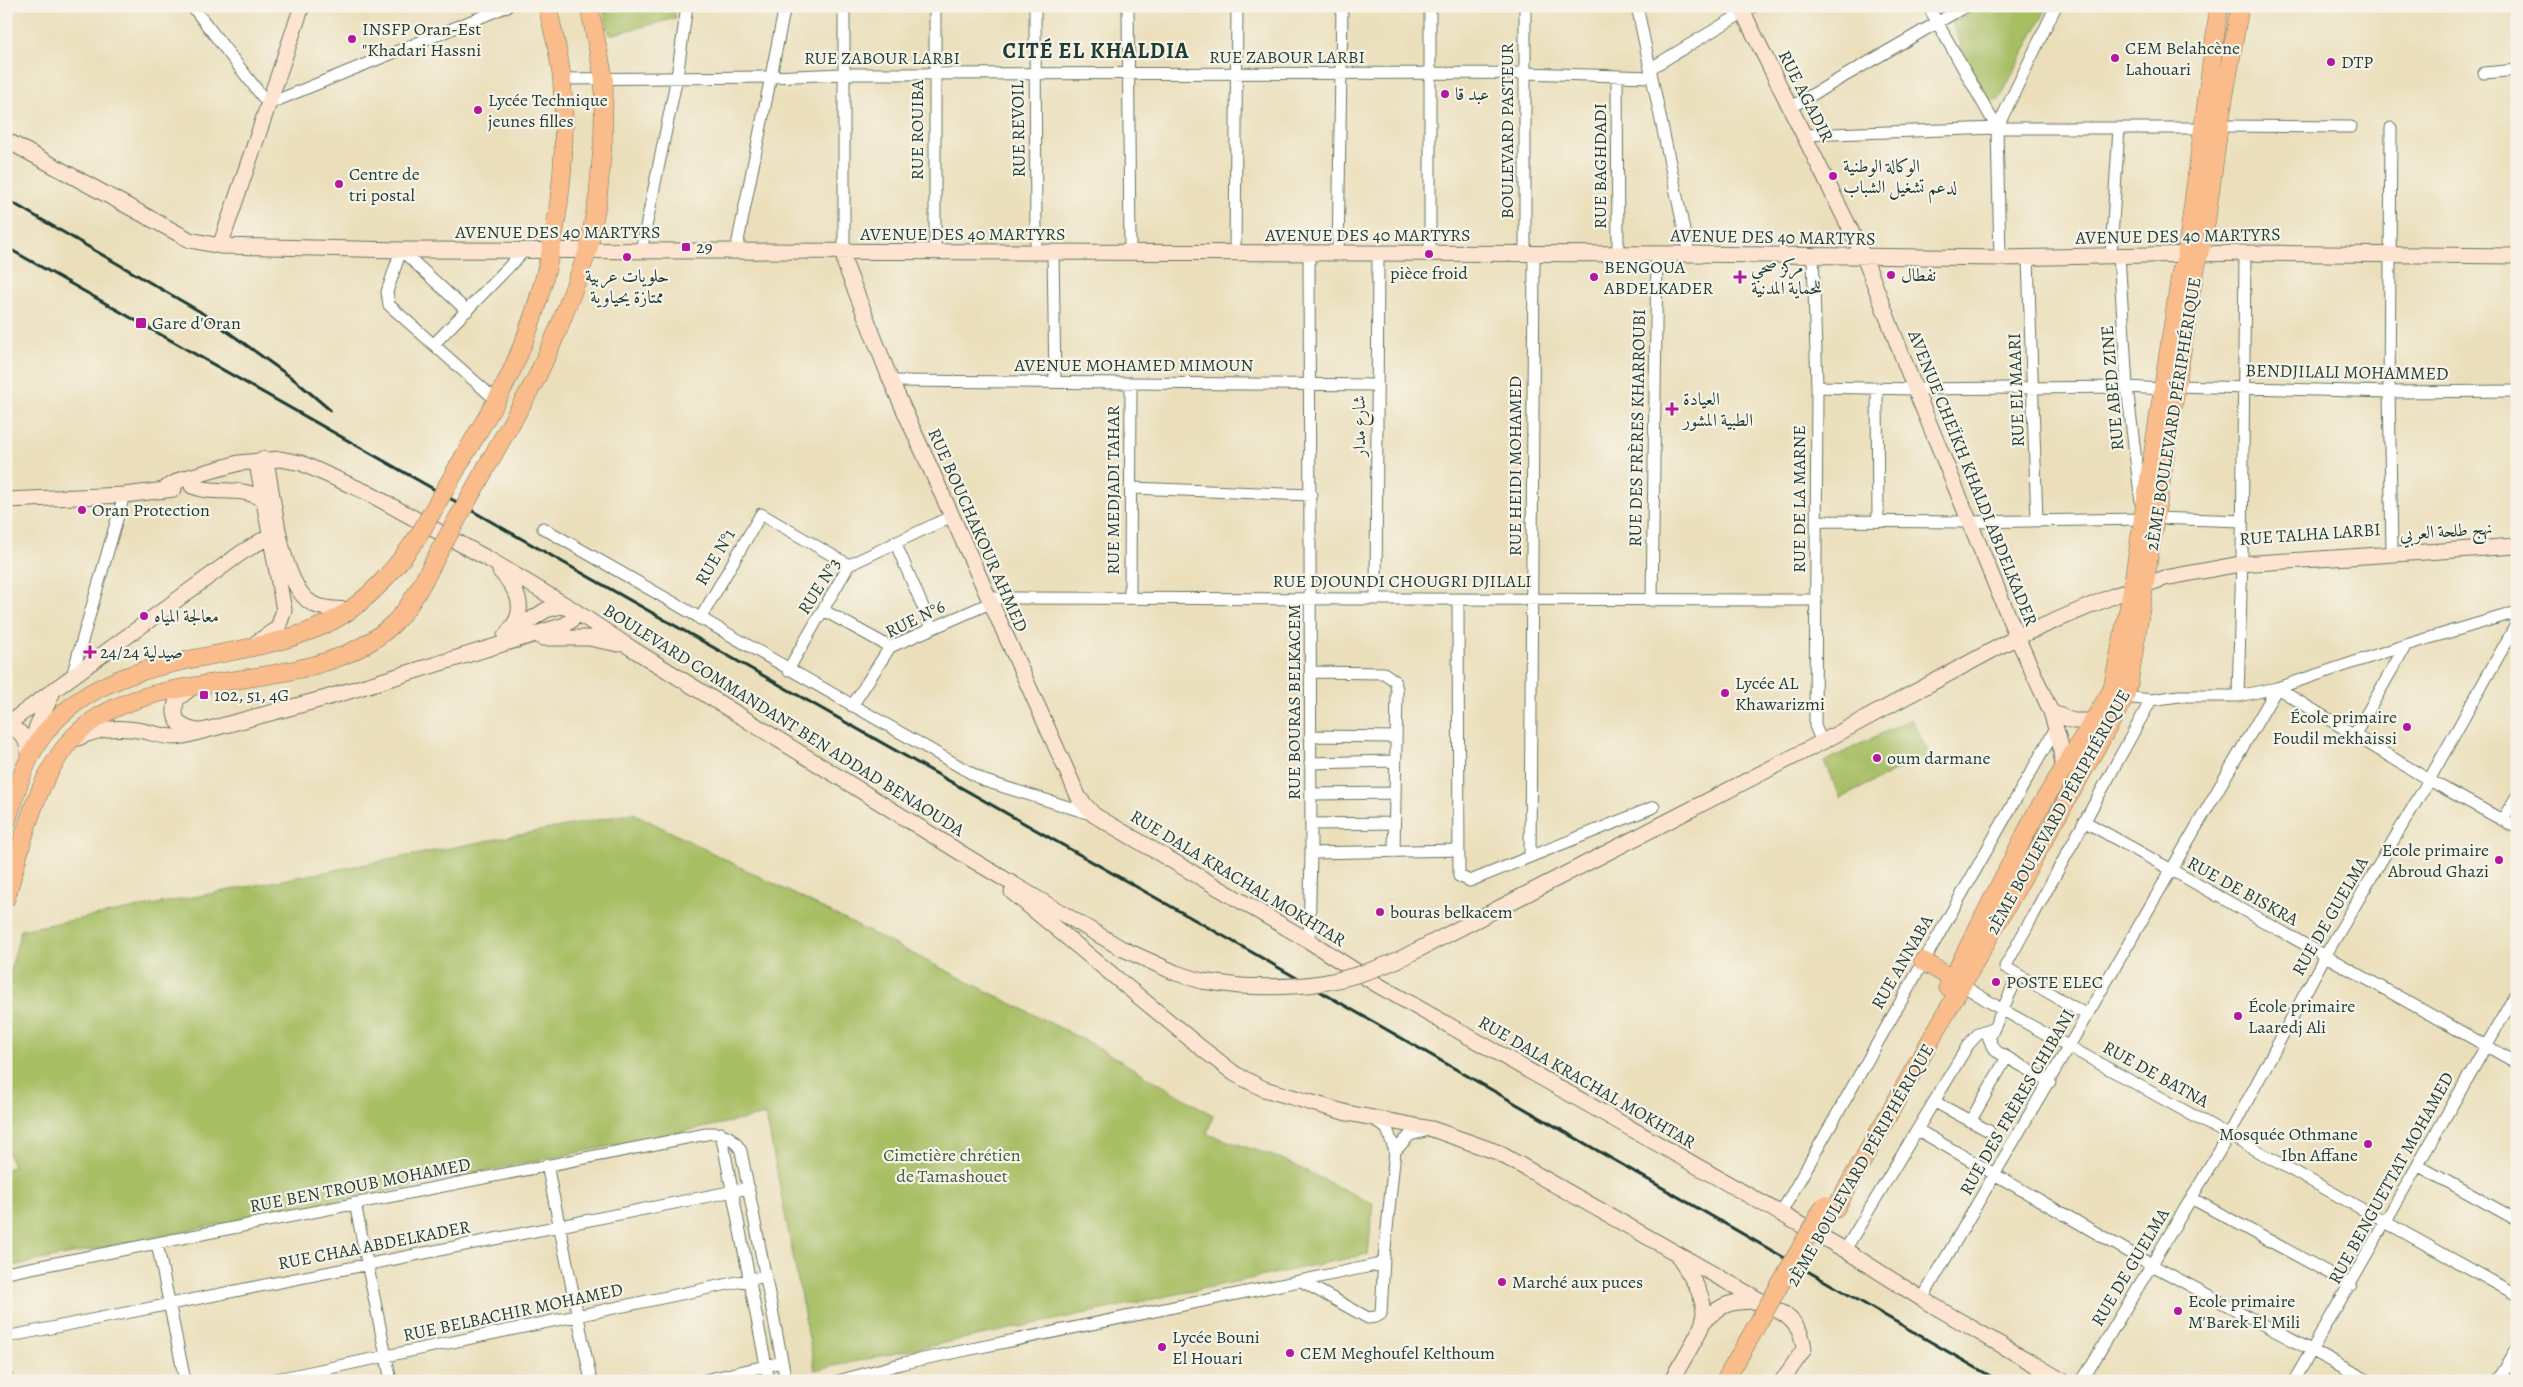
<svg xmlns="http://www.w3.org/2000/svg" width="2523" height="1387" viewBox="0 0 2523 1387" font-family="Alegreya,Amiri,serif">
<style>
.green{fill:#a7be63;stroke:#637e4c}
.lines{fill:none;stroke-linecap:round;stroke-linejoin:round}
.street-casing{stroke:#667663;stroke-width:13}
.secondary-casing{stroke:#667663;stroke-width:17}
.primary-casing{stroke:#667663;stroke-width:19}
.street{stroke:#fff;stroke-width:11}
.secondary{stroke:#fde4d0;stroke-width:15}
.primary{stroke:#f9bc8a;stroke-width:18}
.rail{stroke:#1f3d34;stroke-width:3}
.secondary-bridge-casing{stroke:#667663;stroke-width:17;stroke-linecap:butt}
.primary-bridge-casing{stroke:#667663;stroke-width:19;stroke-linecap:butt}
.secondary-bridge{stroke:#fde4d0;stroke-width:15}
.primary-bridge{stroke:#f9bc8a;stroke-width:18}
.poi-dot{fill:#b5179e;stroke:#f7f3e8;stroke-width:2}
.labels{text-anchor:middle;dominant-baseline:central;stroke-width:4.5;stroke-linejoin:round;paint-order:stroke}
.poi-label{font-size:18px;fill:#1f3d34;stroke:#f7f3e8;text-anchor:start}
.street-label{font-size:18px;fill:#1f3d34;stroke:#f7f3e8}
.park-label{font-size:18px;fill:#415d40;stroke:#f7f3e8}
.district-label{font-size:22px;font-weight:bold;letter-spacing:1px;fill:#1f3d34;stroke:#f7f3e8}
</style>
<rect width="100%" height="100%" fill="#f7f3e8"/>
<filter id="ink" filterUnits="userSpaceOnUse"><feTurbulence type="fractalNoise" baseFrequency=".02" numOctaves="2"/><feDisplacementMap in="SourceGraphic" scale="10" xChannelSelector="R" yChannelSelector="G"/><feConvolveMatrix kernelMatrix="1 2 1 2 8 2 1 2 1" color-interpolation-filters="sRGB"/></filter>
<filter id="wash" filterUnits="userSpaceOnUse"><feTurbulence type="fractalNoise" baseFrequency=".0096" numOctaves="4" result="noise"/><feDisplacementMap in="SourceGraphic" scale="20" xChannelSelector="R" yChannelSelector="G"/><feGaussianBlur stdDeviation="1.12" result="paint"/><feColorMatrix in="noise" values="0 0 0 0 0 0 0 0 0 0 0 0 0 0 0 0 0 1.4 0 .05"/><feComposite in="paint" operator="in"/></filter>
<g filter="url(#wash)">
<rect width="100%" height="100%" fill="#ebdfbb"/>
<path class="green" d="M602,6H673L676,18L610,35Z
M1980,6H2048L1999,100H1988L1973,72L1952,23Z
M1911,719L1929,754L1841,798L1824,762Z
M633,813L1088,1042L1213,1115L1207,1134L1282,1159L1373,1204L1368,1254L815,1370L766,1115L6,1267V1169L13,1167C10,1155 1,1134 6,1122C10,1112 13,1112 11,1099L6,1095V987L21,930Z"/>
</g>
<g filter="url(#ink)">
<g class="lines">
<g class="street-casing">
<path id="street" d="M192,6L268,104L508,6
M935,6V253
M1035,6L1036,252
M1128,6L1130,253
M1525,6V255
M1637,6L1689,254
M1928,6L1997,128
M1651,68L1754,6
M2484,73L2517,70
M1617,76L1618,255
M562,79L771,77L843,74L1524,73L1651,77
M1791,107L1966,6
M2219,126L2351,127
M2391,128L2389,392L2392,548
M1805,135L1997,128H2203
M641,251L677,77L687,6
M736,251L785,6
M1053,252L1055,382
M844,253V6
M1235,253L1237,6
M1309,254L1311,853L1309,941
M1430,254V6
M2111,254L2119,128
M1338,255L1342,6
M1813,256L1817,387L1815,726L1822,742
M2000,258L1997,128L2056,6
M2028,258L2037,521
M467,311L401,250L387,292L389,305L497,401
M434,344L525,250
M891,381L1377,385
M2176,386L2389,392L2517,391
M1817,387L1915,389L2127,387L2163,389
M1877,388L1878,521
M1132,488L1311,495
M2155,518L2242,521
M1816,521L1971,522L2143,519L2127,387L2119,254
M543,528L985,781L1094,815
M895,542L932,628
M988,598L1816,600
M1130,598L1131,383
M1376,598L1378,254
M1458,599L1459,876L1470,881L1654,807
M1652,601L1657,255
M823,610L890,647
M700,619L761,514L849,565
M788,670L849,565L952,516
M1311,672L1384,673L1395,681L1397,690L1394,852
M72,676L124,495
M2238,696L2242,557L2245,253
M2125,697L2151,700L2179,696H2238L2277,688L2406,645L2517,612
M852,706L890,647L990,603
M1310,736L1396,737
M2354,736L2406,645
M1310,763L1395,761
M1311,794L1395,793
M2502,820L2517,796
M2084,821L2517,1063
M1311,824L1394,823
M1311,853L1459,850
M1530,856L1534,255
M2018,976L1989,1039L1996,1051L2050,1082
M1962,985L2001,1009L2517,1295
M2087,1015L2005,967L2151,700
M1935,1102L1989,1131
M1374,1119L1387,1129L1395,1151L1410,1135L1429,1130
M1971,1120L2007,1057
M1918,1130L2150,1264L2369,1381
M721,1133L769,1381
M547,1165L591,1381
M2419,1166L2517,1220
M2193,1199L2351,1285
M355,1203L391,1381
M1781,1213L2056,728
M157,1243L185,1381
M1845,1250L1968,1045L1978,1034L1992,1029
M6,1273L711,1133C726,1133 734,1138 741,1151L786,1381
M1303,1282L1368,1318L1376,1317L1381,1314L1384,1258
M1922,1299L2277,688L2429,780L2517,828
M6,1337L749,1188
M6,1375L7,1381
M268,1381L766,1276
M701,1381L782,1362
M838,1381L904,1363L1381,1264L1384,1258L1395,1151
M2082,1381L2229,1135L2325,956L2429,780L2517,623
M2294,1381L2517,992
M2498,1381L2517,1348"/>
</g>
<g class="secondary-casing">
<path id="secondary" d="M1740,6L1864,257L1915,389L2017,637L2051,712L2060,743L2063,768
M6,140L190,240L220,246L401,250L1689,254L2000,258L2245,253L2517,256
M220,246L302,6
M844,253L845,264L891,381L1079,798L1094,815L1309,941L1376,984L1845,1250L1922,1299L2063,1381
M192,486C218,496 239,484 264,500
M166,488L182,479L239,463L280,459L301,463L368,493L490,560L572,609L631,648L974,861L1121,948L1176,973L1202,981L1240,986
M6,500L124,495L174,489
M500,571C517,589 529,609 509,631
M542,638H589L618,644
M256,643L278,628L284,610L258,469L262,459L267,467C274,501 281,587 313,604C324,610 339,609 351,610
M191,688L177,699C170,720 181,730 201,731
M2051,712L2073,721H2095
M6,725L241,553L278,531
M6,728C21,728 28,740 28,754
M78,738C100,728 119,726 143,731C157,734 170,739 184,736L326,698L565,625L572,620L574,615L572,609L560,606L546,610L505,636
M30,749L37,726L52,694
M1012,892L1200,1047L1235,1074L1264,1089L1347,1113L1432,1129L1497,1152L1784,1314C1797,1324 1802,1333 1804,1349L1782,1381
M1400,959L1822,742L2017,637L2113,596L2165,578L2240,564L2517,546
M1703,1322C1723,1302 1732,1301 1760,1301
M1671,1381C1678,1368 1700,1334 1703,1322C1708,1299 1691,1276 1679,1258"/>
</g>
<g class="primary-casing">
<path id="primary" d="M464,456C481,427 498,400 512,370C552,282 570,177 562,81C560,56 553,30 547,6
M487,466L536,379L558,330L588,251L598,197L603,140L604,79L589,6
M6,824C16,793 24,760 44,734C111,645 244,668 334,620C370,600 396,568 419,535
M6,898C22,845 33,786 69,742C143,656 308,705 393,624C414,603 427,574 441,548
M1923,961L1961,984
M1948,987L2035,815L2112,690L2131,596L2181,271L2186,258L2219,6
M1835,1209L2125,697L2129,682L2193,281L2206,223L2219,126L2240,6
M1725,1381L1753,1332"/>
</g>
<use href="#street" class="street"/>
<use href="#secondary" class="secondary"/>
<use href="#primary" class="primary"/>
<path class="rail" d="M6,199L199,311L296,381L330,410
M6,247L1248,950L1999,1381"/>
<g class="secondary-bridge-casing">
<path id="secondary-bridge" d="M1240,986C1303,989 1342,984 1400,959"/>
</g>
<g class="primary-bridge-casing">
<path id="primary-bridge" d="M419,535L464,456
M441,548L487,466
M1753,1332L1825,1205"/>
</g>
<use href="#secondary-bridge" class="secondary-bridge"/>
<use href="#primary-bridge" class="primary-bridge"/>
</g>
</g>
<g class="poi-dot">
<circle cx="352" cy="39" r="5"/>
<circle cx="2115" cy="58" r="5"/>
<circle cx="2331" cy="62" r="5"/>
<circle cx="1445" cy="94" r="5"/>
<circle cx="478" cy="110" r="5"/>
<circle cx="1833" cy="176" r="5"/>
<circle cx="339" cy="184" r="5"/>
<rect x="681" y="242" width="10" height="10" rx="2.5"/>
<circle cx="1429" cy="254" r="5"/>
<circle cx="627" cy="257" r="5"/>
<circle cx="1891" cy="275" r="5"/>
<circle cx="1594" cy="277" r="5"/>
<path d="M1737.5 269.5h5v5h5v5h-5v5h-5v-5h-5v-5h5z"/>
<rect x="135" y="317" width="12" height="12" rx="2.5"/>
<path d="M1669.5 401.5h5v5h5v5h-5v5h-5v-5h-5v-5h5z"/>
<circle cx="82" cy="510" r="5"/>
<circle cx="144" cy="616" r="5"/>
<path d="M87.5 644.5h5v5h5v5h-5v5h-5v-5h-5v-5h5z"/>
<circle cx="1725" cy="693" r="5"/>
<rect x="199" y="690" width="10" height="10" rx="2.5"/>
<circle cx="2407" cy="727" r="5"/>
<circle cx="1877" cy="758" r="5"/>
<circle cx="2499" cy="860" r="5"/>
<circle cx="1380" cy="912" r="5"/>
<circle cx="1996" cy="982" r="5"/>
<circle cx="2238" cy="1016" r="5"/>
<circle cx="2368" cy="1144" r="5"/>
<circle cx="1502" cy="1282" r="5"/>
<circle cx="2178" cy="1311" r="5"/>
<circle cx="1162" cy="1347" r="5"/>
<circle cx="1290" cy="1353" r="5"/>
</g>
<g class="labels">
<g class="poi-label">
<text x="362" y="29">INSFP Oran-Est<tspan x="362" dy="21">"Khadari Hassni</tspan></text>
<text x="2125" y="48">CEM Belahcène<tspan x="2125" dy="21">Lahouari</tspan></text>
<text x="2341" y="62">DTP</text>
<text x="1455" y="94">عبد قا</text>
<text x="488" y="100">Lycée Technique<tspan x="488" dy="21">jeunes filles</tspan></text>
<text x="1843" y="166">الوكالة الوطنية<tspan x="1843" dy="21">لدعم تشغيل الشباب</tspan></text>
<text x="349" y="174">Centre de<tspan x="349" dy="21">tri postal</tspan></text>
<text x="696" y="247">29</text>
<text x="1604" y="267">BENGOUA<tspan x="1604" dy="21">ABDELKADER</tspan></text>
<text x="1751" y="267">مركز صحي<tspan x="1751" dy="21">للحماية المدنية</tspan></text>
<text x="1429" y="273" text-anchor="middle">pièce froid</text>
<text x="1901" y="275">نفطال</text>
<text x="627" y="276" text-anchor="middle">حلويات عربية<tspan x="627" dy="21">ممتازة يحياوية</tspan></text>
<text x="152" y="323">Gare d'Oran</text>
<text x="1683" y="399">العيادة<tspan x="1683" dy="21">الطبية المشور</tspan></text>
<text x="92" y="510">Oran Protection</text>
<text x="154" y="616">معالجة المياه</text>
<text x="100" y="652">صيدلية 24/24</text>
<text x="1735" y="683">Lycée AL<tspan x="1735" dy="21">Khawarizmi</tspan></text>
<text x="214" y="695">102, 51, 4G</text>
<text x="2397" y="717" text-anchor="end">École primaire<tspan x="2397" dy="21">Foudil mekhaissi</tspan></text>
<text x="1887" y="758">oum darmane</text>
<text x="2489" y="850" text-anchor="end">Ecole primaire<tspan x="2489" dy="21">Abroud Ghazi</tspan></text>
<text x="1390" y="912">bouras belkacem</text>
<text x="2006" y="982">POSTE ELEC</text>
<text x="2248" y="1006">École primaire<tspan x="2248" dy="21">Laaredj Ali</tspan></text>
<text x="2358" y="1134" text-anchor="end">Mosquée Othmane<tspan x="2358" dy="21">Ibn Affane</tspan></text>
<text x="1512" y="1282">Marché aux puces</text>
<text x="2188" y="1301">Ecole primaire<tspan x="2188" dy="21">M'Barek El Mili</tspan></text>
<text x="1172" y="1337">Lycée Bouni<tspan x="1172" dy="21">El Houari</tspan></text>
<text x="1300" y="1353">CEM Meghoufel Kelthoum</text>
</g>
<g class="street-label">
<text x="1287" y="57">RUE ZABOUR LARBI</text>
<text x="882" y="58">RUE ZABOUR LARBI</text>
<text transform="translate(1806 96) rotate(63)">RUE AGADIR</text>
<text transform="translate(1018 129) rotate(-91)">RUE REVOIL</text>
<text transform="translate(917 130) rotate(-90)">RUE ROUIBA</text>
<text transform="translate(1507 131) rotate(-90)">BOULEVARD PASTEUR</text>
<text transform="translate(1600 166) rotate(-90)">RUE BAGHDADI</text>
<text x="558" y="232">AVENUE DES 40 MARTYRS</text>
<text x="963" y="234">AVENUE DES 40 MARTYRS</text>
<text x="1368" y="235">AVENUE DES 40 MARTYRS</text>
<text transform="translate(2178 236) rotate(-1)">AVENUE DES 40 MARTYRS</text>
<text transform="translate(1773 237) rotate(1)">AVENUE DES 40 MARTYRS</text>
<text x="1134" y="365">AVENUE MOHAMED MIMOUN</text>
<text transform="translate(2347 372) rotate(1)">BENDJILALI MOHAMMED</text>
<text transform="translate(2112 388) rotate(-95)">RUE ABED ZINE</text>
<text transform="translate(2016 390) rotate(-92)">RUE EL MAARI</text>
<text transform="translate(2173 414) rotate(-81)">2ÈME BOULEVARD PÉRIPHÉRIQUE</text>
<text transform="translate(1359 426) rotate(-90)">شارع مدار</text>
<text transform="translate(1637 428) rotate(-89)">RUE DES FRÈRES KHARROUBI</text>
<text transform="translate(1515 466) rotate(-90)">RUE HEIDI MOHAMED</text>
<text transform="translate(1973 478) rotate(68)">AVENUE CHEÏKH KHALDI ABDELKADER</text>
<text transform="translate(1113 490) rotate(-90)">RUE MEDJADI TAHAR</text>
<text transform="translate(1799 499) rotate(-90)">RUE DE LA MARNE</text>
<text transform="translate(978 530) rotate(66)">RUE BOUCHAKOUR AHMED</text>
<text transform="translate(2446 531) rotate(-4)">نهج طلحة العربي</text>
<text transform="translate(2310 534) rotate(-4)">RUE TALHA LARBI</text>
<text transform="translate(715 557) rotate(-60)">RUE N°1</text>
<text x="1402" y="581">RUE DJOUNDI CHOUGRI DJILALI</text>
<text transform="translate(819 586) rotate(-57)">RUE N°3</text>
<text transform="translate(915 619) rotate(-26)">RUE N°6</text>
<text transform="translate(1294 702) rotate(-90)">RUE BOURAS BELKACEM</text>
<text transform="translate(784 720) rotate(32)">BOULEVARD COMMANDANT BEN ADDAD BENAOUDA</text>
<text transform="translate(2058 812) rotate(-61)">2ÈME BOULEVARD PÉRIPHÉRIQUE</text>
<text transform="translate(1238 878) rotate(31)">RUE DALA KRACHAL MOKHTAR</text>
<text transform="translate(2243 891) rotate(29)">RUE DE BISKRA</text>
<text transform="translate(2330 916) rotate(-60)">RUE DE GUELMA</text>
<text transform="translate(1902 962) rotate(-60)">RUE ANNABA</text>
<text transform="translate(2156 1074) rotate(29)">RUE DE BATNA</text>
<text transform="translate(1587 1082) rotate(30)">RUE DALA KRACHAL MOKHTAR</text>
<text transform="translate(2017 1102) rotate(-60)">RUE DES FRÈRES CHIBANI</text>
<text transform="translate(1860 1165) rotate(-60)">2ÈME BOULEVARD PÉRIPHÉRIQUE</text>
<text transform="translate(2391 1178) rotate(-61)">RUE BENGUETTAT MOHAMED</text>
<text transform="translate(360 1185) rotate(-11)">RUE BEN TROUB MOHAMED</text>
<text transform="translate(374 1245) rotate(-11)">RUE CHAA ABDELKADER</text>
<text transform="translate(2130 1267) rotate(-59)">RUE DE GUELMA</text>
<text transform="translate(513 1312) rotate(-12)">RUE BELBACHIR MOHAMED</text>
</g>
<g class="park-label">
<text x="952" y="1155">Cimetière chrétien<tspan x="952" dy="21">de Tamashouet</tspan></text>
</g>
<g class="district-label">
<text x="1096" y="51">CITÉ EL KHALDIA</text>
</g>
</g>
<rect width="2523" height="1387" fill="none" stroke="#f7f3e8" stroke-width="25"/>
</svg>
